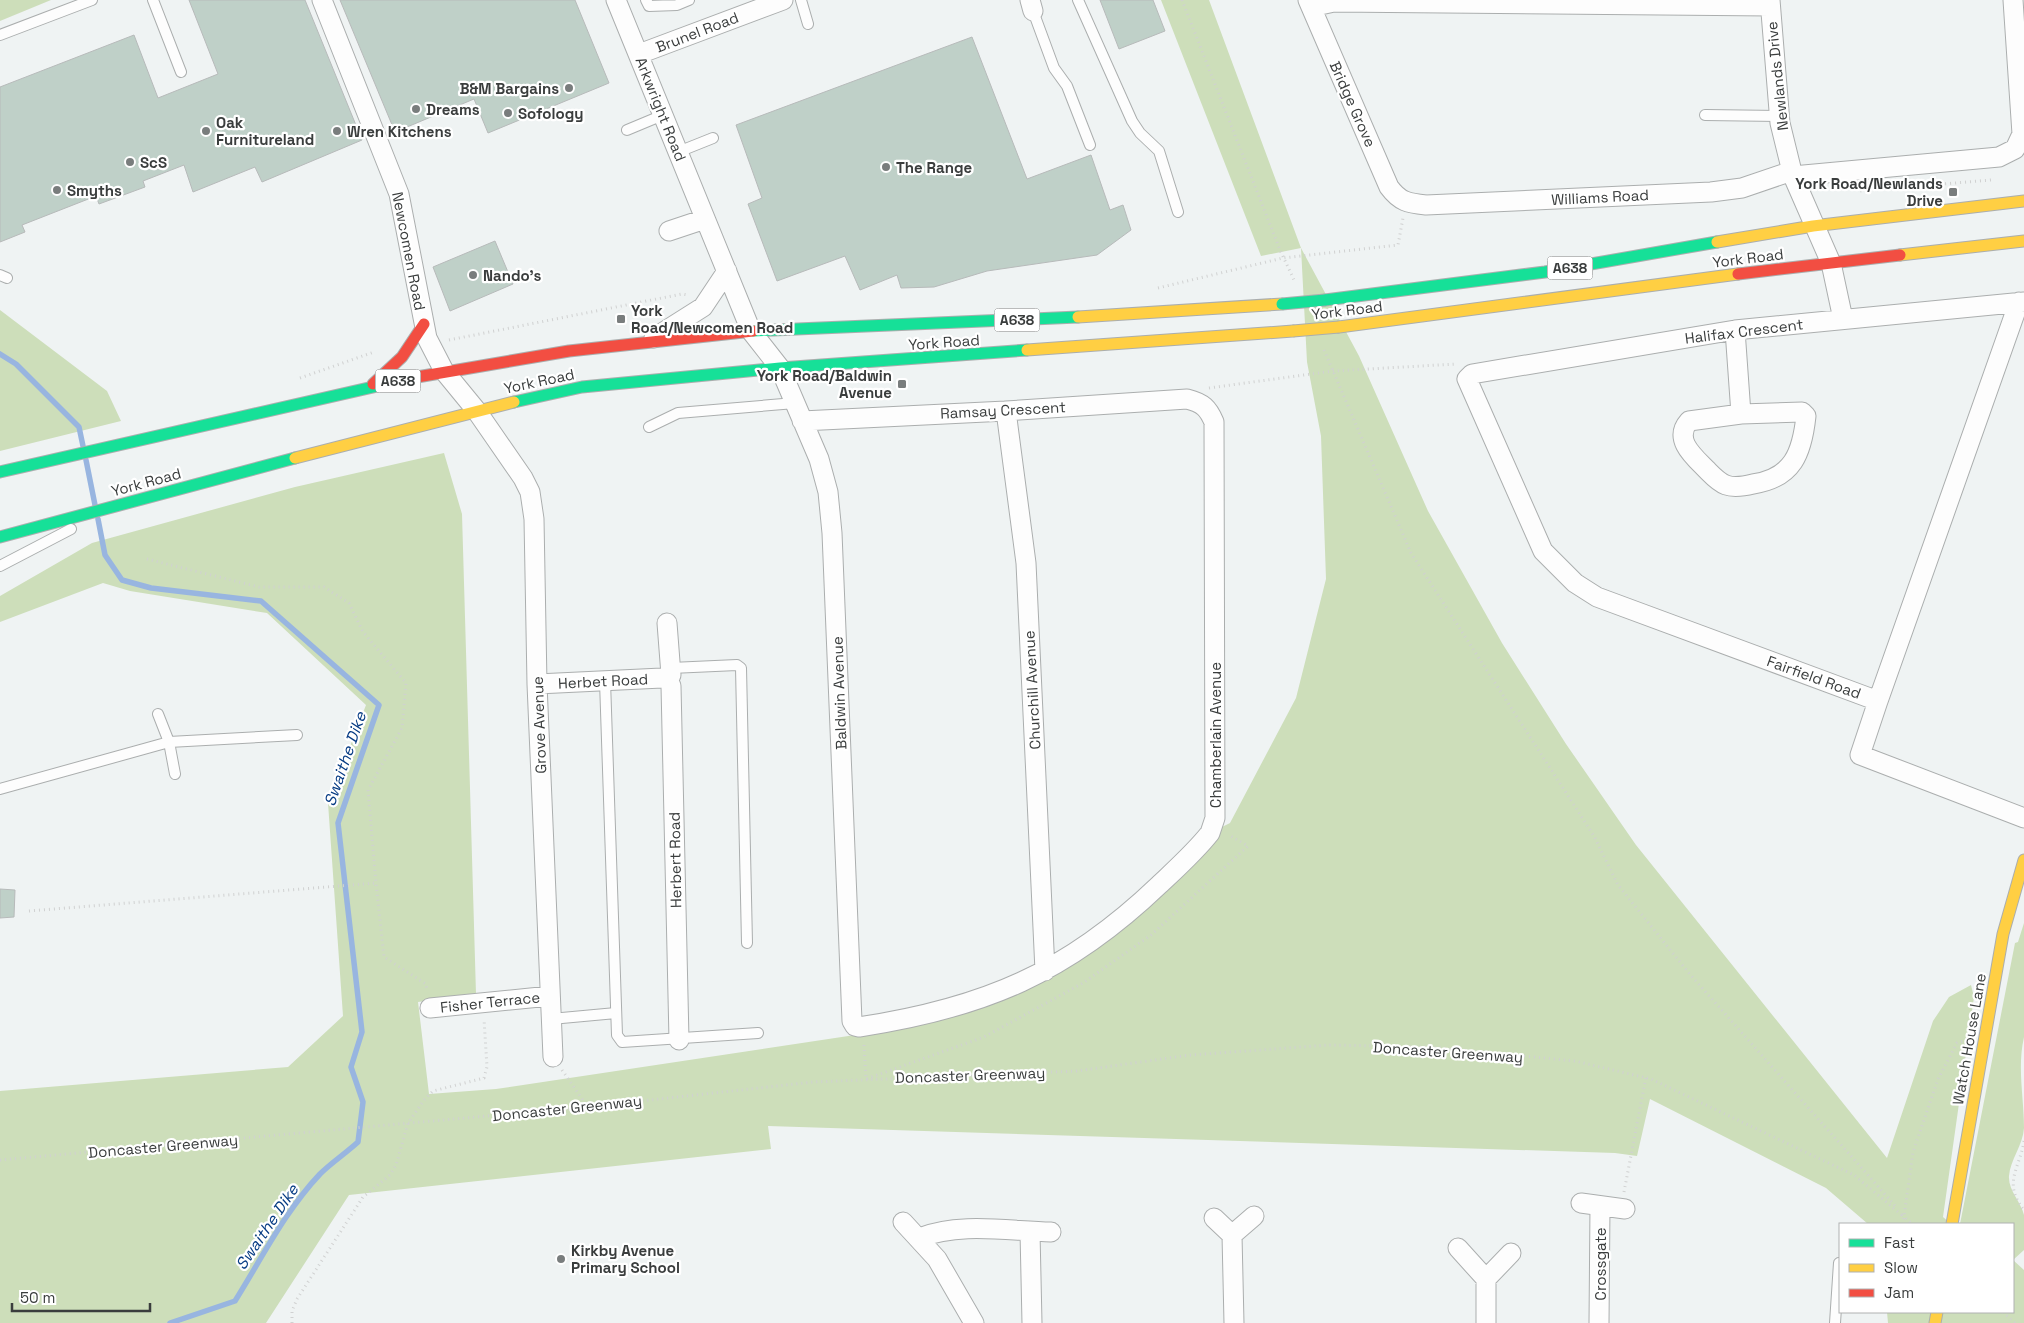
<svg xmlns="http://www.w3.org/2000/svg" width="2024" height="1323" viewBox="0 0 2024 1323" font-family="'Space Grotesk',sans-serif">
<style>
.green{fill:#cddeba}
.lines{fill:none;stroke-linecap:round;stroke-linejoin:round}
.stream{stroke:#98b5e0;stroke-width:5.5}
.building{fill:#bfd0c8;stroke:#b7baba}
.lane-casing{stroke:#abaeae;stroke-width:12}
.street-casing{stroke:#abaeae;stroke-width:21}
.fast-casing{stroke:#abaeae;stroke-width:13}
.slow-casing{stroke:#abaeae;stroke-width:13}
.jam-casing{stroke:#abaeae;stroke-width:13}
.path{stroke:#d0d1d1;stroke-width:3;stroke-dasharray:1 4;stroke-linecap:butt}
.lane{stroke:#fdfdfd;stroke-width:10}
.street{stroke:#fdfdfd;stroke-width:19}
.fast{stroke:#16e098;stroke-width:11}
.slow{stroke:#ffcf43;stroke-width:11}
.jam{stroke:#f24e42;stroke-width:11}
.fast-bridge-casing{stroke:#abaeae;stroke-width:13;stroke-linecap:butt}
.slow-bridge-casing{stroke:#abaeae;stroke-width:13;stroke-linecap:butt}
.fast-bridge{stroke:#16e098;stroke-width:11}
.slow-bridge{stroke:#ffcf43;stroke-width:11}
.poi-dot{fill:#797d7d;stroke:#fff;stroke-width:2}
.labels{text-anchor:middle;dominant-baseline:central;stroke-width:4.5;stroke-linejoin:round;paint-order:stroke}
.shield{fill:#fff;stroke:#757777;stroke-width:1}
.shield-label{font-size:14px;font-weight:bold;fill:#3a3d3d}
.street-label{font-size:15px;fill:#3a3d3d;stroke:#fff}
.poi-label{font-size:15px;font-weight:bold;fill:#3a3d3d;stroke:#fff;text-anchor:start}
.water-label{font-size:16px;font-style:italic;fill:#063b83;stroke:#fff}
</style>
<rect width="100%" height="100%" fill="#eff3f3"/>
<path class="green" d="M0,0H51L0,21Z
M1161,0H1209L1301,248L1359,356L1428,511L1502,643L1566,744L1636,845L1887,1158L1933,1021L1949,997L1971,985L1974,997L1943,1217L1951,1224H1868L1826,1188L1650,1099L1637,1156L1615,1153L768,1126L771,1149L349,1195L266,1323H0V1091L288,1067L343,1016L328,803L366,705L267,613L130,591L103,583L0,622V596L92,543L295,487L444,453L462,514L476,994L418,1002L429,1094L496,1089L855,1035L1045,971L1210,833L1230,823L1296,698L1326,579L1321,436L1307,362L1301,248L1261,256Z
M0,310L107,391L121,421L0,451Z
M2024,923V1037C2017,1068 2024,1097 2024,1128C2023,1145 2010,1160 2009,1176C2008,1190 2021,1202 2024,1215C2024,1225 2024,1239 2024,1250L2013,1260L2024,1270V1323H1888L1887,1312H2013V1224H1960L2015,943L2018,942Z"/>
<g class="lines">
<path class="stream" d="M0,354L16,364L79,427L83,446
M86,460L95,505
M98,519L105,555L122,580L151,588L261,601L379,705L338,823L362,1032L351,1067L363,1102L358,1142C346,1153 331,1163 320,1174C285,1211 262,1258 235,1301L170,1323"/>
</g>
<path class="building" d="M189,0H305L362,140L262,182L255,167L193,192L184,165L143,181L145,187L99,204L96,196L22,225L25,232L0,242V87L134,35L158,98L218,74Z
M340,0H575L609,83L488,133L474,99L395,132Z
M1100,0H1153L1165,31L1119,49Z
M972,37L1027,179L1091,155L1110,210L1123,205L1131,230L1097,255L987,271L934,287L901,288L897,275L860,290L845,256L777,281L748,204L762,198L736,125Z
M495,241L513,284L450,311L433,267Z
M0,889L15,890L14,917L0,918Z"/>
<g class="lines">
<g class="lane-casing">
<path id="lane" d="M153,0L181,72
M646,0L649,6L677,5L689,0
M801,0L808,24
M1078,0L1132,121L1140,133L1159,151L1178,212
M1033,11L1054,68L1067,86L1090,145
M0,35L92,0
M1705,115L1779,116
M627,130L663,115
M678,152L713,138
M0,275L7,278
M649,427L678,413L795,403
M0,566L71,529
M671,668L737,665L741,668L747,943
M605,681L617,1035L622,1042L758,1033
M158,714L169,742L175,774
M0,789L169,742L297,735
M551,1019L616,1013
M1835,1323L1839,1263"/>
</g>
<g class="street-casing">
<path id="street" d="M322,0L399,194L427,338L444,371L476,410L523,478L530,492L534,519L537,684L553,1057
M616,0L751,331L780,368L819,459L828,492L832,533L852,1021L855,1026L859,1027C984,1008 1067,973 1159,885C1177,868 1195,852 1210,833L1215,818L1214,422C1208,408 1203,403 1187,399L1006,411L802,421
M1030,0L1033,11
M1308,0L1389,187C1400,202 1408,203 1426,205L1711,192L1742,188L1792,171
M1770,0L1780,123L1793,176L1831,263L1843,319
M1311,7L1334,2L1770,6
M639,54L783,0
M1793,176L1999,157L2015,149L2022,134L2013,0
M669,231L705,219
M2019,302L1878,701L1597,597L1575,583L1543,551L1467,379L1472,374L1735,330L2024,302
M1735,330L1741,414L1802,412L1806,416C1802,453 1793,478 1753,484C1745,486 1734,488 1726,485C1718,482 1712,475 1706,469C1693,456 1673,439 1689,421L1741,414
M654,338L703,307L727,271
M1006,411L1026,563L1045,971
M667,623L671,675L668,680
M668,680L671,686L679,1040
M537,684L662,678L668,680
M1878,701L1860,755L2024,818
M430,1008L550,996
M1581,1203L1625,1209
M1214,1218L1232,1235L1254,1216
M903,1222L937,1259L974,1323
M1030,1232L1032,1323
M1232,1235L1234,1323
M919,1238C959,1222 1008,1231 1051,1232
M1458,1248L1486,1279L1511,1253
M1486,1323V1279
M1599,1323L1600,1206"/>
</g>
<g class="fast-casing">
<path id="fast" d="M1325,300L1545,272L1717,242
M753,331L1078,317
M514,402L582,387L780,368L1027,350
M0,472L417,377
M0,537L295,458"/>
</g>
<g class="slow-casing">
<path id="slow" d="M1717,242L1813,226L2024,201
M1900,255L2024,241
M1078,317L1282,304
M1339,327L1738,274
M1027,350L1293,331
M295,458L514,402
M1952,1224L2003,934L2024,860
M1935,1323L1937,1312"/>
</g>
<g class="jam-casing">
<path id="jam" d="M1738,274L1900,255
M417,377L569,351L753,331
M373,384L402,357L424,324"/>
</g>
<path class="path" d="M1182,0L1280,250L1294,280
M1856,189L1859,191L1991,180
M1158,288L1283,258L1398,245L1403,218
M449,340L682,294L688,295
M1324,350L1411,553L1594,836L1618,885L1688,972L1897,1208
M300,378L374,352
M1209,388L1333,371L1456,364
M147,559L259,587H324L349,603L363,632L406,683L402,728L368,790L376,883
M29,911L376,883L384,957L426,984L427,990
M864,1045L866,1079L984,1037L1083,983L1151,935L1248,846L1229,835
M562,1070L587,1106
M2024,1141C2020,1168 2002,1183 2024,1210
M0,1160L587,1107L813,1082L1077,1071L1190,1055L1329,1045L1432,1047L1575,1061L1651,1079L1854,1175L1903,1216
M1624,1192L1646,1077
M1902,1215L1912,1224
M1903,1224L1913,1152L1938,1079L1957,1043L1964,1041
M2003,1312L2015,1323
M292,1323V1311L297,1299L363,1197L390,1175L396,1165L408,1123L424,1100L433,1091L484,1078L487,1067L484,1019"/>
<use href="#lane" class="lane"/>
<use href="#street" class="street"/>
<use href="#fast" class="fast"/>
<use href="#slow" class="slow"/>
<use href="#jam" class="jam"/>
<g class="fast-bridge-casing">
<path id="fast-bridge" d="M1282,304L1325,300"/>
</g>
<g class="slow-bridge-casing">
<path id="slow-bridge" d="M1293,331L1339,327"/>
</g>
<use href="#fast-bridge" class="fast-bridge"/>
<use href="#slow-bridge" class="slow-bridge"/>
</g>
<g class="poi-dot">
<circle cx="569" cy="88" r="5"/>
<circle cx="416" cy="109" r="5"/>
<circle cx="508" cy="113" r="5"/>
<circle cx="206" cy="131" r="5"/>
<circle cx="337" cy="131" r="5"/>
<circle cx="130" cy="162" r="5"/>
<circle cx="886" cy="167" r="5"/>
<circle cx="57" cy="190" r="5"/>
<rect x="1948" y="187" width="10" height="10" rx="2.5"/>
<circle cx="473" cy="275" r="5"/>
<rect x="616" y="314" width="10" height="10" rx="2.5"/>
<rect x="897" y="379" width="10" height="10" rx="2.5"/>
<circle cx="561" cy="1259" r="5"/>
</g>
<g class="labels">
<g class="shield">
<rect x="1547.5" y="256.5" width="45" height="23" rx="4"/>
<rect x="994.5" y="308.5" width="45" height="23" rx="4"/>
<rect x="375.5" y="369.5" width="45" height="23" rx="4"/>
</g>
<g class="shield-label">
<text x="1570" y="268">A638</text>
<text x="1017" y="320">A638</text>
<text x="398" y="381">A638</text>
</g>
<g class="street-label">
<text transform="translate(697 32) rotate(-21)">Brunel Road</text>
<text transform="translate(1777 76) rotate(-96)">Newlands Drive</text>
<text transform="translate(1353 104) rotate(66)">Bridge Grove</text>
<text transform="translate(661 109) rotate(68)">Arkwright Road</text>
<text transform="translate(1600 197) rotate(-3)">Williams Road</text>
<text transform="translate(409 251) rotate(79)">Newcomen Road</text>
<text transform="translate(1748 258) rotate(-7)">York Road</text>
<text transform="translate(1347 310) rotate(-7)">York Road</text>
<text transform="translate(1744 331) rotate(-7)">Halifax Crescent</text>
<text transform="translate(944 342) rotate(-4)">York Road</text>
<text transform="translate(539 381) rotate(-12)">York Road</text>
<text transform="translate(1003 410) rotate(-3)">Ramsay Crescent</text>
<text transform="translate(146 482) rotate(-15)">York Road</text>
<text transform="translate(1814 677) rotate(20)">Fairfield Road</text>
<text transform="translate(603 681) rotate(-3)">Herbet Road</text>
<text transform="translate(1032 690) rotate(-93)">Churchill Avenue</text>
<text transform="translate(839 693) rotate(-92)">Baldwin Avenue</text>
<text transform="translate(539 725) rotate(-92)">Grove Avenue</text>
<text transform="translate(1215 735) rotate(-90)">Chamberlain Avenue</text>
<text transform="translate(675 860) rotate(-91)">Herbert Road</text>
<text transform="translate(490 1002) rotate(-6)">Fisher Terrace</text>
<text transform="translate(1969 1039) rotate(-80)">Watch House Lane</text>
<text transform="translate(1448 1052) rotate(4)">Doncaster Greenway</text>
<text transform="translate(970 1075) rotate(-2)">Doncaster Greenway</text>
<text transform="translate(567 1108) rotate(-6)">Doncaster Greenway</text>
<text transform="translate(163 1146) rotate(-5)">Doncaster Greenway</text>
<text transform="translate(1600 1264) rotate(-90)">Crossgate</text>
</g>
<g class="poi-label">
<text x="559" y="88" text-anchor="end">B&amp;M Bargains</text>
<text x="426" y="109">Dreams</text>
<text x="518" y="113">Sofology</text>
<text x="216" y="122">Oak<tspan x="216" dy="17">Furnitureland</tspan></text>
<text x="347" y="131">Wren Kitchens</text>
<text x="140" y="162">ScS</text>
<text x="896" y="167">The Range</text>
<text x="1943" y="183" text-anchor="end">York Road/Newlands<tspan x="1943" dy="17">Drive</tspan></text>
<text x="67" y="190">Smyths</text>
<text x="483" y="275">Nando's</text>
<text x="631" y="310">York<tspan x="631" dy="17">Road/Newcomen Road</tspan></text>
<text x="892" y="375" text-anchor="end">York Road/Baldwin<tspan x="892" dy="17">Avenue</tspan></text>
<text x="571" y="1250">Kirkby Avenue<tspan x="571" dy="17">Primary School</tspan></text>
</g>
<g class="water-label">
<text transform="translate(345 759) rotate(-71)">Swaithe Dike</text>
<text transform="translate(267 1227) rotate(-56)">Swaithe Dike</text>
</g>
</g>
<rect x="1839" y="1223" width="175" height="90" fill="#ffffff" stroke="#b0b1b1"/>
<rect x="1849" y="1239" width="25" height="8" fill="#16e098" stroke="#b0b1b1"/>
<text x="1884" y="1248" font-size="15" fill="#3a3d3d">Fast</text>
<rect x="1849" y="1264" width="25" height="8" fill="#ffcf43" stroke="#b0b1b1"/>
<text x="1884" y="1273" font-size="15" fill="#3a3d3d">Slow</text>
<rect x="1849" y="1289" width="25" height="8" fill="#f24e42" stroke="#b0b1b1"/>
<text x="1884" y="1298" font-size="15" fill="#3a3d3d">Jam</text>
<path d="M12 1303v8h138v-8" fill="none" stroke="#3a3d3d" stroke-width="2.5"/>
<text x="20" y="1303" font-size="15" fill="#3a3d3d" stroke="#ffffff" stroke-width="4" paint-order="stroke">50 m</text>
</svg>
